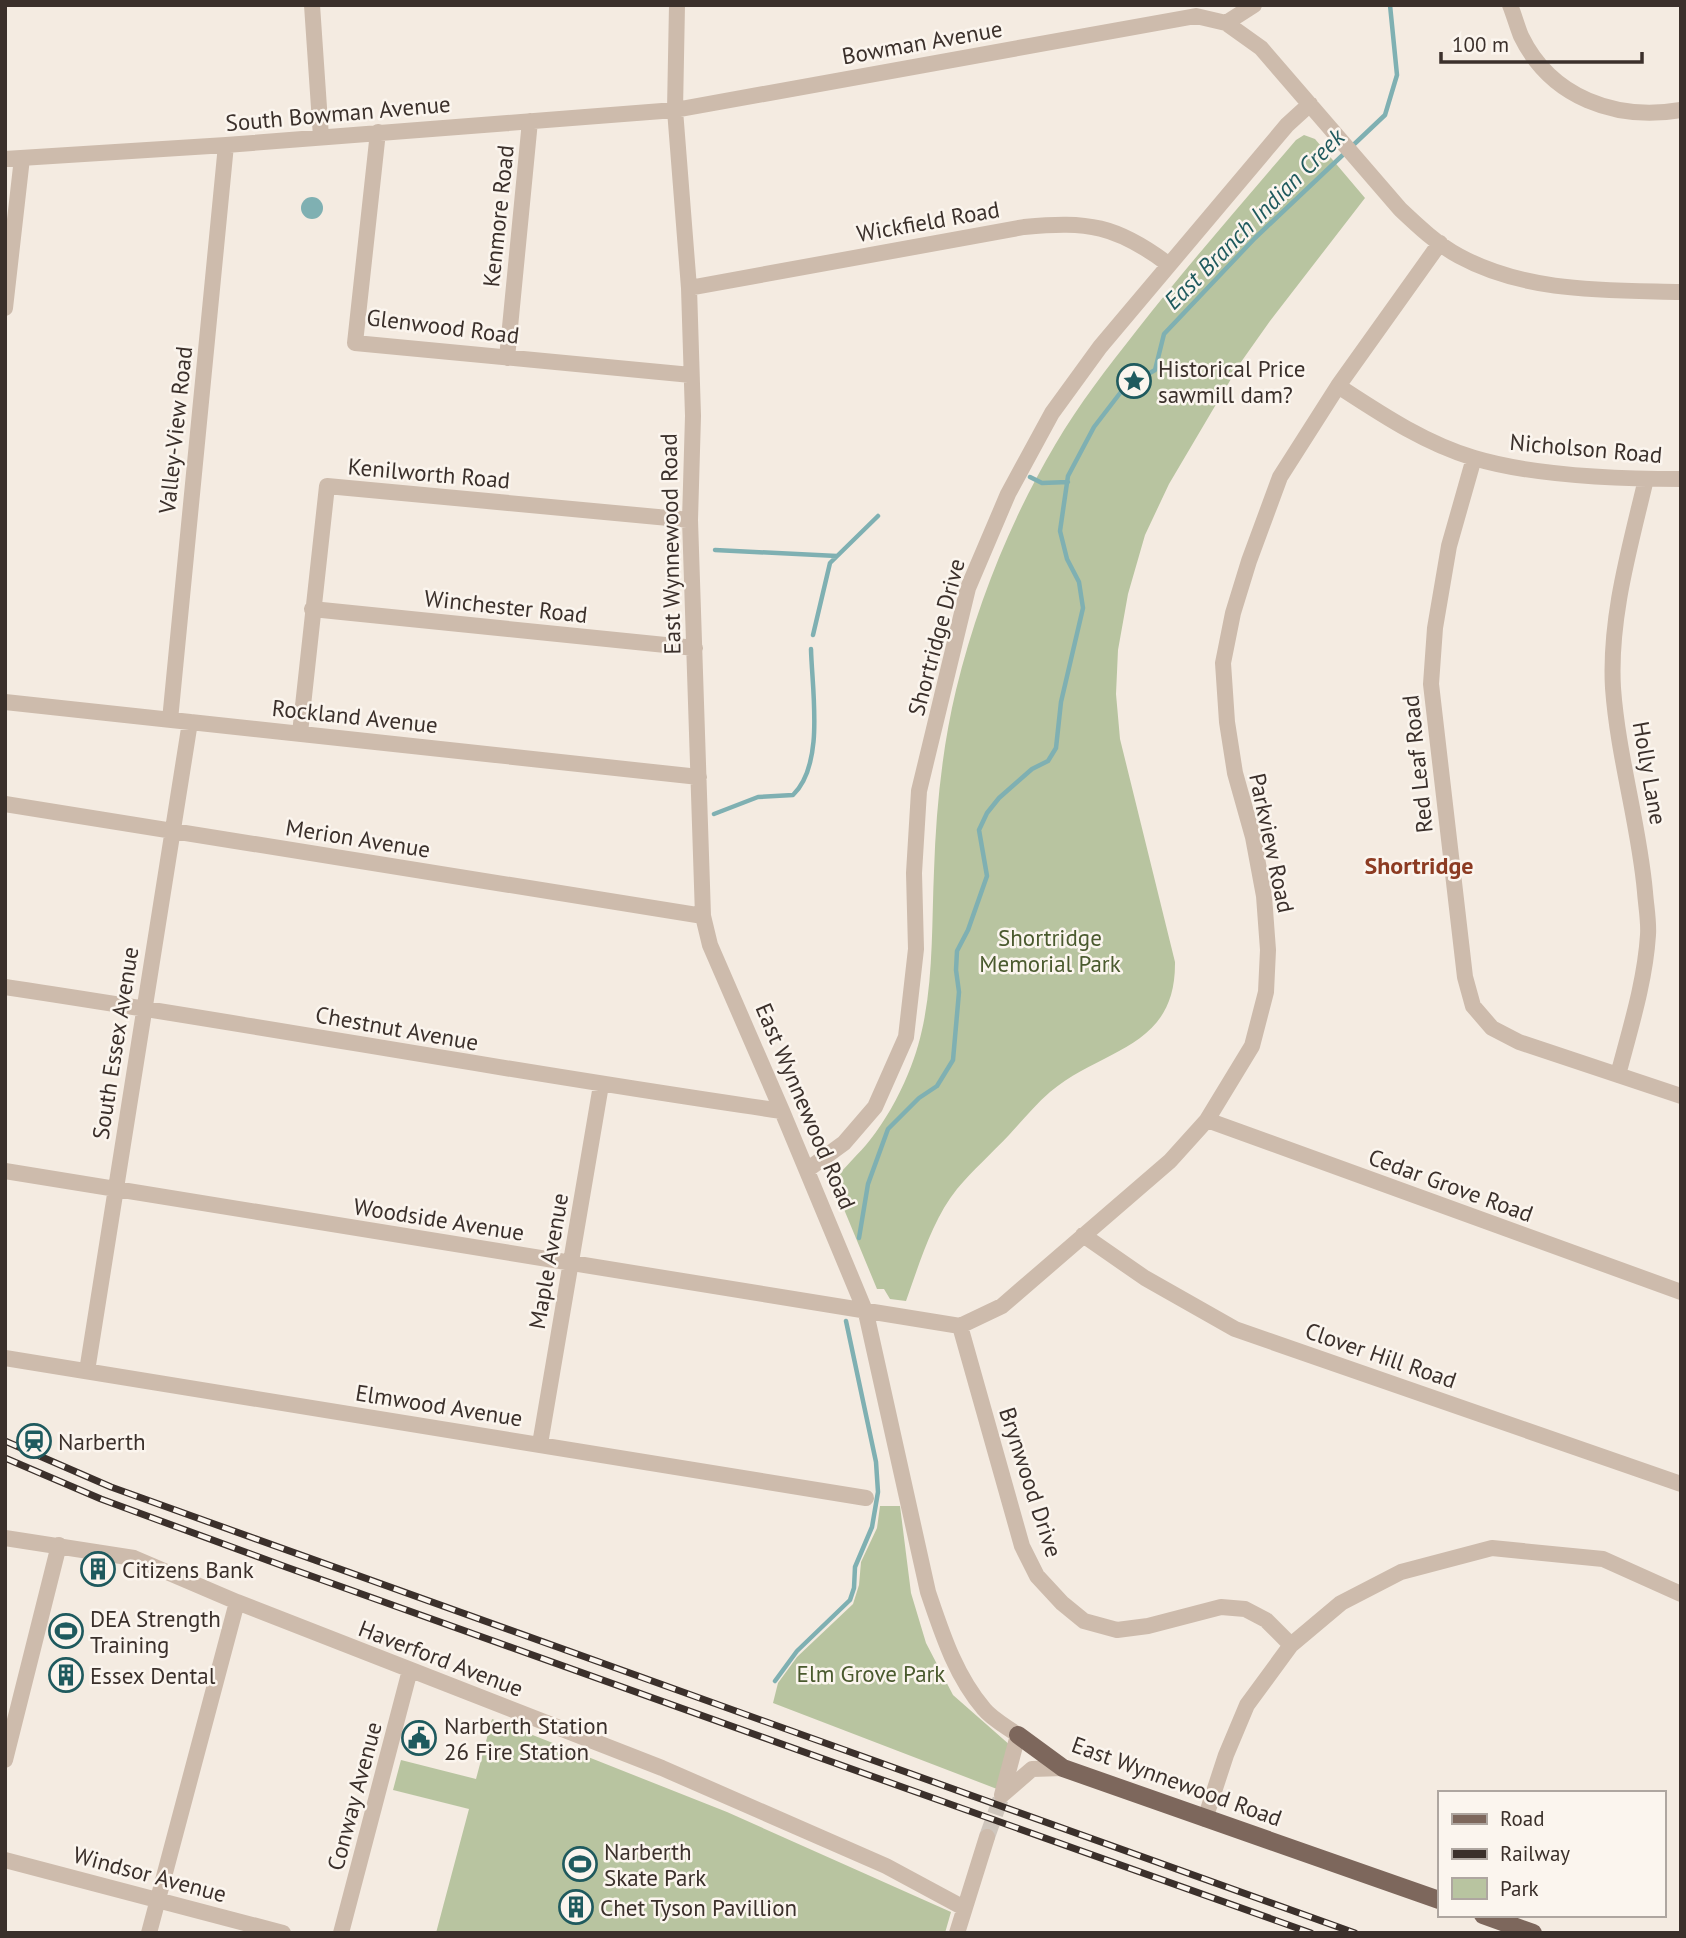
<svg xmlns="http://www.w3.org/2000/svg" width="1686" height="1938" viewBox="0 0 1686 1938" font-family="'PT Sans',sans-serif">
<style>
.green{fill:#b8c4a0}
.water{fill:#7fb0b2}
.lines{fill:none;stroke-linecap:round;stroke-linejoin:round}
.stream{stroke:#7fb0b2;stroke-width:4.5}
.minor-tunnel{stroke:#cfc6bd;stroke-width:16;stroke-dasharray:16 8;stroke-linecap:butt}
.minor{stroke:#cdbbac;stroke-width:16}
.major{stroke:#7d675c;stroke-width:18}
.rail-casing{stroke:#3b302b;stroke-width:7}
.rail{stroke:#fbf5ee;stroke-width:4.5;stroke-dasharray:13;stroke-linecap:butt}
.labels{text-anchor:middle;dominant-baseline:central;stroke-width:5;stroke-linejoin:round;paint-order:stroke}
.street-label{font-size:23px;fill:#3b302b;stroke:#fbf5ee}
.poi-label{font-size:23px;fill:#3b302b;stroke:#fbf5ee;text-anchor:start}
.park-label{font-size:23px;fill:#4a5a2e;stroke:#fbf5ee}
.water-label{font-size:24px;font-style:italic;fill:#1f5a5e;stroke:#fbf5ee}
.neighbourhood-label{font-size:24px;font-weight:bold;fill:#8c3b22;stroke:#fbf5ee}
</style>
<rect width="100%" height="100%" fill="#f4ebe1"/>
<path class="green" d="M1304,135L1315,139L1365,198L1270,321L1241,362L1169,484L1145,535L1128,594L1118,650L1116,694L1120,739L1175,962C1176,1049 1104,1047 1050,1092C1035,1105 1022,1121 1009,1135C992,1153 973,1170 957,1189C932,1220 919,1265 906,1301L890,1299L884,1289H877L836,1190L835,1180C845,1166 859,1154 870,1140C885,1121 898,1098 908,1074C935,1011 931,939 934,871C936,810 942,749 956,690C977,604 1010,521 1055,445C1079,404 1108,367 1137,330C1188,265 1242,203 1296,140Z
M880,1506H900L911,1593L926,1643L953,1695L1011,1746L997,1789L773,1703L778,1683L797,1657L853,1604L859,1585L861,1562L877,1528Z
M492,1719L727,1812L951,1912L945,1933H436L469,1809L393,1790L401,1760L476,1779Z"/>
<path class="water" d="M301 208a11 11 0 1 1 22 0a11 11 0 1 1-22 0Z"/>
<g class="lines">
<path class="stream" d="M1030,477L1042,483L1068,482
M715,550L837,556
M813,635L830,563L878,516
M714,814L758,797L793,795C825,764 812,691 811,649
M859,1238L868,1184L888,1129L919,1098L937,1086L953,1060L959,992L956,970L957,951L968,930L987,876L979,830L987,813L999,798L1032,769L1048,761L1056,748L1061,702L1083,608L1079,582L1067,559L1060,531L1068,476L1094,427L1124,388L1155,370L1164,334L1255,238L1385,115L1397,75L1390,5
M775,1681L797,1651L850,1600L854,1588L855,1567L872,1527L878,1492L876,1462L846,1321"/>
<path class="minor-tunnel" d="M987,1837L1002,1795"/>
<path class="minor" d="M312,5L321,137
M677,5L675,110L689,288L693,416L690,520L703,916L710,945L782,1111L866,1313L928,1592C942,1633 955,1675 984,1709C992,1719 1007,1727 1018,1735L1002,1795
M1510,5C1514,15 1517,26 1521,36C1551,98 1616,121 1681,110
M1226,23L1254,5
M378,132L355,343L691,375
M5,159L226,145L675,110L1196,16L1226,23L1261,48L1400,209C1418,226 1437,244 1459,256C1527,293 1606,290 1681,292
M689,288L1024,227C1088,221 1116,225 1168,264
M5,308L22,158
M507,358L530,121
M1338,386C1381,414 1424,443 1474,458C1534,476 1618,479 1681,479
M1474,458L1449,546L1435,628L1431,684L1465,977L1473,1006L1492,1028L1519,1042L1681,1096
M312,609L695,648
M5,702L699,777
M170,720L226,145
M300,733L327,486L690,520
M5,804L703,916
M5,987C265,1026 523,1074 782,1111
M1618,1075C1630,1029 1645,982 1648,935C1649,921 1646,906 1645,892C1639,824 1618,757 1613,688C1609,618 1630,547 1646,479
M1207,1120L1681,1292
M807,1170L844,1143L875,1107L906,1037L916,949L914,873L919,791L968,588L1008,494L1052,413L1100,347L1287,125L1310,104
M5,1171L960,1326L1002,1306L1170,1161L1207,1120L1252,1046L1266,992L1268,950L1264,896L1253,837L1235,773L1227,722L1223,663L1233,613L1249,561L1280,477L1338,386L1440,243
M1083,1235L1145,1278L1235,1329L1681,1484
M960,1326L1022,1546L1037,1576L1062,1603L1084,1621L1117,1630L1148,1626L1221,1607L1245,1609L1266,1620L1291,1645
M5,1358L866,1498
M87,1371L190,722
M540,1444L601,1085
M5,1538L134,1558L237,1602L662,1768L886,1866L964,1908
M5,1760L59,1545
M1002,1795L1032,1769L1063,1768
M1205,1819L1226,1755L1247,1705L1291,1645L1341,1603L1401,1572L1492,1548L1603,1559L1681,1594
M5,1860L283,1933
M149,1933L237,1602
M341,1933L410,1670
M957,1933L987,1837"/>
<path class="major" d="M1018,1735L1063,1768L1439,1900
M1483,1915L1533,1933"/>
<g class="rail-casing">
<path id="rail" d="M5,1441L111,1487L1355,1933
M5,1458L101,1499L286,1567L1311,1933"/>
</g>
<use href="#rail" class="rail"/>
</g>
<defs>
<g id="sight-ring" transform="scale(1.75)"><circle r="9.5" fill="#fbf5ee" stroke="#1f5a5e" stroke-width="1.5"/><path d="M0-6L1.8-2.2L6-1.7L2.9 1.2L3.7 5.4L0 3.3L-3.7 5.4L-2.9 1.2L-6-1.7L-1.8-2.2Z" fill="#1f5a5e"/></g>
<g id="station-ring" transform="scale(1.75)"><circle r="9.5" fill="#fbf5ee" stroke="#1f5a5e" stroke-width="1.5"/><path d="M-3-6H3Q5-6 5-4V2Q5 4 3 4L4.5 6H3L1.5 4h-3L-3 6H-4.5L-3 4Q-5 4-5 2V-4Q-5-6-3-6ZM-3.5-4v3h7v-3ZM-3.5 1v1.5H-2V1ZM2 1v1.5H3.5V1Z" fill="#1f5a5e"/></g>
<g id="building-ring" transform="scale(1.75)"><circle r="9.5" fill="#fbf5ee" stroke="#1f5a5e" stroke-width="1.5"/><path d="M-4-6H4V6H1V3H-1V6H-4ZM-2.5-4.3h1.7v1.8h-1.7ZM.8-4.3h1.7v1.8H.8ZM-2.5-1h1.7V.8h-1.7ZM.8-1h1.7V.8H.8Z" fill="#1f5a5e"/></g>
<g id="stadium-ring" transform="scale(1.75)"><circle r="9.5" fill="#fbf5ee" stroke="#1f5a5e" stroke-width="1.5"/><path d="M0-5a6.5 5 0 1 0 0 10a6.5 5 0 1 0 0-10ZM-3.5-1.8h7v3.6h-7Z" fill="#1f5a5e"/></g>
<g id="civic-ring" transform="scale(1.75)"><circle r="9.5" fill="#fbf5ee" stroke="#1f5a5e" stroke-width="1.5"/><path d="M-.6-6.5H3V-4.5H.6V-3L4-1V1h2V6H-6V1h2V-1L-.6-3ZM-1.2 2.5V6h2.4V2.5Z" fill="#1f5a5e"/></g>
</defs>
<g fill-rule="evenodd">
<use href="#sight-ring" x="1134" y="381"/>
<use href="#station-ring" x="34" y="1441"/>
<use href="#building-ring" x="98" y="1569"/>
<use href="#stadium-ring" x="66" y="1631"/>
<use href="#building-ring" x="66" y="1675"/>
<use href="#civic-ring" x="419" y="1738"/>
<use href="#stadium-ring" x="580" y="1864"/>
<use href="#building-ring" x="576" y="1907"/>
</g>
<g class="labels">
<g class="street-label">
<text transform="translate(922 42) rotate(-10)">Bowman Avenue</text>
<text transform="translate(338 113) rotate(-5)">South Bowman Avenue</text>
<text transform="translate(498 216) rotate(-84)">Kenmore Road</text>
<text transform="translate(928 221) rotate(-10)">Wickfield Road</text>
<text transform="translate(443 326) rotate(7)">Glenwood Road</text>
<text transform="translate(175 430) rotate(-84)">Valley-View Road</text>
<text transform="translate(1586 448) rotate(5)">Nicholson Road</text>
<text transform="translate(429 473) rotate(5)">Kenilworth Road</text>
<text transform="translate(670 544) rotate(-91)">East Wynnewood Road</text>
<text transform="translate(506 606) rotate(6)">Winchester Road</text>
<text transform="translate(936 637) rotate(-75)">Shortridge Drive</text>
<text transform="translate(355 716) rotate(6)">Rockland Avenue</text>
<text transform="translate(1417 764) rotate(-96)">Red Leaf Road</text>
<text transform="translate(1650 773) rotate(80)">Holly Lane</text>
<text transform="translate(358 838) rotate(9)">Merion Avenue</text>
<text transform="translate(1272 843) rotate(78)">Parkview Road</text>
<text transform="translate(397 1028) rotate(10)">Chestnut Avenue</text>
<text transform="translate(115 1043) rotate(-81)">South Essex Avenue</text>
<text transform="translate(806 1106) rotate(67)">East Wynnewood Road</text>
<text transform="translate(1451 1185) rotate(20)">Cedar Grove Road</text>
<text transform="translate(439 1219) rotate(9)">Woodside Avenue</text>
<text transform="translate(548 1261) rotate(-80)">Maple Avenue</text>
<text transform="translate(1381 1355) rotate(19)">Clover Hill Road</text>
<text transform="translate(439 1405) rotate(9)">Elmwood Avenue</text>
<text transform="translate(1031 1482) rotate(72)">Brynwood Drive</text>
<text transform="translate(441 1658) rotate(21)">Haverford Avenue</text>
<text transform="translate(1177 1781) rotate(20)">East Wynnewood Road</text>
<text transform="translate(354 1796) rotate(-75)">Conway Avenue</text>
<text transform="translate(150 1874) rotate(15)">Windsor Avenue</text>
</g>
<g class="poi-label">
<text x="1158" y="368">Historical Price<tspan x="1158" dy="26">sawmill dam?</tspan></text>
<text x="58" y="1441">Narberth</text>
<text x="122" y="1569">Citizens Bank</text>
<text x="90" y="1618">DEA Strength<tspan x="90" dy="26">Training</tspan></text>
<text x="90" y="1675">Essex Dental</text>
<text x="444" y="1725">Narberth Station<tspan x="444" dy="26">26 Fire Station</tspan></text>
<text x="604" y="1851">Narberth<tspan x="604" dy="26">Skate Park</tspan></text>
<text x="600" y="1907">Chet Tyson Pavillion</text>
</g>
<g class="park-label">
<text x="1050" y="937">Shortridge<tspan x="1050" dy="26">Memorial Park</tspan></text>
<text x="871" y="1673">Elm Grove Park</text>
</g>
<g class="water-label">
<text transform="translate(1254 219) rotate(-45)">East Branch Indian Creek</text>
</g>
<g class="neighbourhood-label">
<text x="1419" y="865">Shortridge</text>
</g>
</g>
<rect width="1686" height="1938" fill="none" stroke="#3b302b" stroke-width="14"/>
<rect x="1438" y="1791" width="228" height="126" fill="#fbf5ee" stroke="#aea6a0" stroke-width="2"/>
<rect x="1452" y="1814" width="35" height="10" fill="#7d675c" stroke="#aea6a0" stroke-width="2"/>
<text x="1500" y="1826" font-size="21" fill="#3b302b">Road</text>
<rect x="1452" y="1849" width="35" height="10" fill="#3b302b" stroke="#aea6a0" stroke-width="2"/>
<text x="1500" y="1861" font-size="21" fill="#3b302b">Railway</text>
<rect x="1452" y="1878" width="35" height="21" fill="#b8c4a0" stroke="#aea6a0" stroke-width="2"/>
<text x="1500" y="1896" font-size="21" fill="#3b302b">Park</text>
<path d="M1441 52v10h201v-10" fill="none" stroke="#3b302b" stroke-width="3.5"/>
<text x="1452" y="52" font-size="21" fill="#3b302b" stroke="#fbf5ee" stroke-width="5" paint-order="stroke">100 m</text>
</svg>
